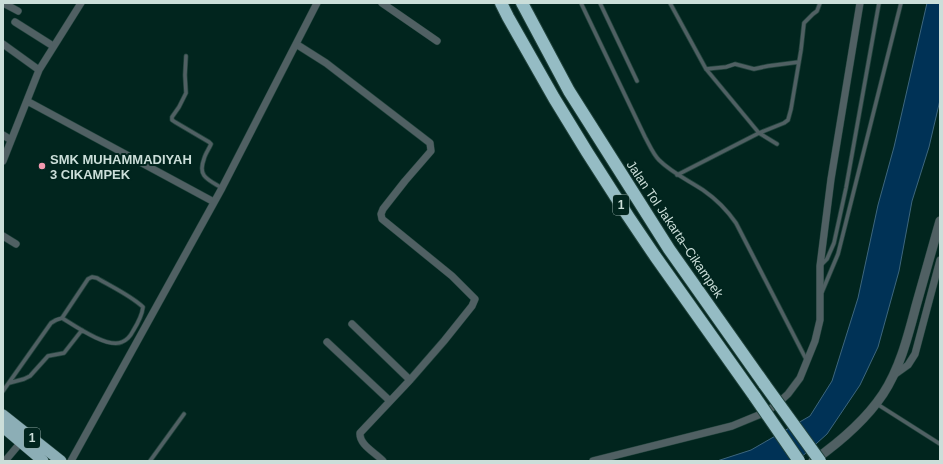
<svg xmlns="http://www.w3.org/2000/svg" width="943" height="464" viewBox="0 0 943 464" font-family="Arial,sans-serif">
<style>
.water{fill:#003256;stroke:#3d667d}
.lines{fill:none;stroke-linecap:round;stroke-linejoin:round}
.service-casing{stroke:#21433c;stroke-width:5}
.minor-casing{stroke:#21433c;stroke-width:8}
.tertiary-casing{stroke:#21433c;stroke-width:10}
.trunk-casing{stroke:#21433c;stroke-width:12}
.motorway-casing{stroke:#21433c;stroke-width:14}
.service{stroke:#506063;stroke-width:3.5}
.minor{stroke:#506063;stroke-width:7}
.tertiary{stroke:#506063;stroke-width:9}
.trunk{stroke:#8caeb6;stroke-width:11}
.motorway{stroke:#95bcc4;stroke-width:12}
.motorway-bridge-casing{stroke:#21433c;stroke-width:14;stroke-linecap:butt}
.motorway-bridge{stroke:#95bcc4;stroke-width:12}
.poi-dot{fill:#f29aaf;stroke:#01251e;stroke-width:1.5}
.labels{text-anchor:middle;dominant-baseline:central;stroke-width:4;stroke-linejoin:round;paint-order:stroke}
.shield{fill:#01251e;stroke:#8ea6a1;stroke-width:1}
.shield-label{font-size:12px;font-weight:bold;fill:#cbded9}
.poi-label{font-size:13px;font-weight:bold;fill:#cbded9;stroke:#01251e;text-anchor:start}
.street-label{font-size:13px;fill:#cbded9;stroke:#01251e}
</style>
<rect width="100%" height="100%" fill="#01251e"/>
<path class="water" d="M927,3H940V100L929,147L912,201L899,271L878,347L860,385L827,434L797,461H717L751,450L810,416L832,381L858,298L878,205L894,147Z"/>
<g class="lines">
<g class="service-casing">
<path id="service" d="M581,3L645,137C649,144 653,154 659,160C672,173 688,180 703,190C716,199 727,210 736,223L807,361
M600,3L637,81
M670,3L706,69L759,133L777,144
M186,56L185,75L186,93L179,107L172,117V120L175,122L209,142L211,144C209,149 205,154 204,159C197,177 209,180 222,188
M706,69L726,67L735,64L754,69L768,66L799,62
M677,175L759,133L784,123L788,120L791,109L801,50L804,23L813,14L817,11L820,3
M821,265L827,259L834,243L846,188L879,3
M822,292L838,254L901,3
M9,383L24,379L30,376L48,356L64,353L82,330
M3,391L51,323L56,320L62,318C75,326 108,349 122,342C127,340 131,335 133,331C138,323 142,316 143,307C130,295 112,287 97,278L92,277L88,279L62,318
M877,404L940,444
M150,461L184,414"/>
</g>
<g class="minor-casing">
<path id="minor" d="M3,3L18,11
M382,3L437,41
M15,22L53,46
M3,44L39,70
M296,44L326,63L430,143L431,151L405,181L383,209L381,214L382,219L452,276L475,299L472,306L444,341L410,380L360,433C359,445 376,453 383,461
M27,101L214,202
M3,135L11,140
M3,161L39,70L81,3
M3,236L16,244
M352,324L410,380
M327,342L390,401
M894,375L908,365L915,354L940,260
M5,461L21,442
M71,461L222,188L317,3
M593,461L732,426L766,412L777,404L788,394L800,378L815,341L820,320V266L831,179L860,3"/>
</g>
<g class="tertiary-casing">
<path id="tertiary" d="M813,461C840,442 865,421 883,394C900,368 908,336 916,306C924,278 932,249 940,221"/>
</g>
<g class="trunk-casing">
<path id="trunk" d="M3,415L61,461
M3,427L43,461"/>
</g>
<g class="motorway-casing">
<path id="motorway" d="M501,3L508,17L554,98L587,152L628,216L655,256L755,397
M522,3L569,91L669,249L765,385"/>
</g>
<use href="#service" class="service"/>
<use href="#minor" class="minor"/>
<use href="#tertiary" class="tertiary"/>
<use href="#trunk" class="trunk"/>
<use href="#motorway" class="motorway"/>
<g class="motorway-bridge-casing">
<path id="motorway-bridge" d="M765,385L820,461
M755,397L799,461"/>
</g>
<use href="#motorway-bridge" class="motorway-bridge"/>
</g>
<circle class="poi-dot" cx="42" cy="166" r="4"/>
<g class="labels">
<g class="shield">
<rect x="613" y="195" width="16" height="20" rx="3"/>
<rect x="24" y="428" width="16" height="20" rx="3"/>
</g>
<g class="shield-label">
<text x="621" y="205">1</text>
<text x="32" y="438">1</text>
</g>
<g class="poi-label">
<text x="50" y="159">SMK MUHAMMADIYAH<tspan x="50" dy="15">3 CIKAMPEK</tspan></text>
</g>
<g class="street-label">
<text transform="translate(675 229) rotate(56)">Jalan Tol Jakarta–Cikampek</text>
</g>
</g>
<rect width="943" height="464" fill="none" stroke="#cbded9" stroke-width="8"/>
</svg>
